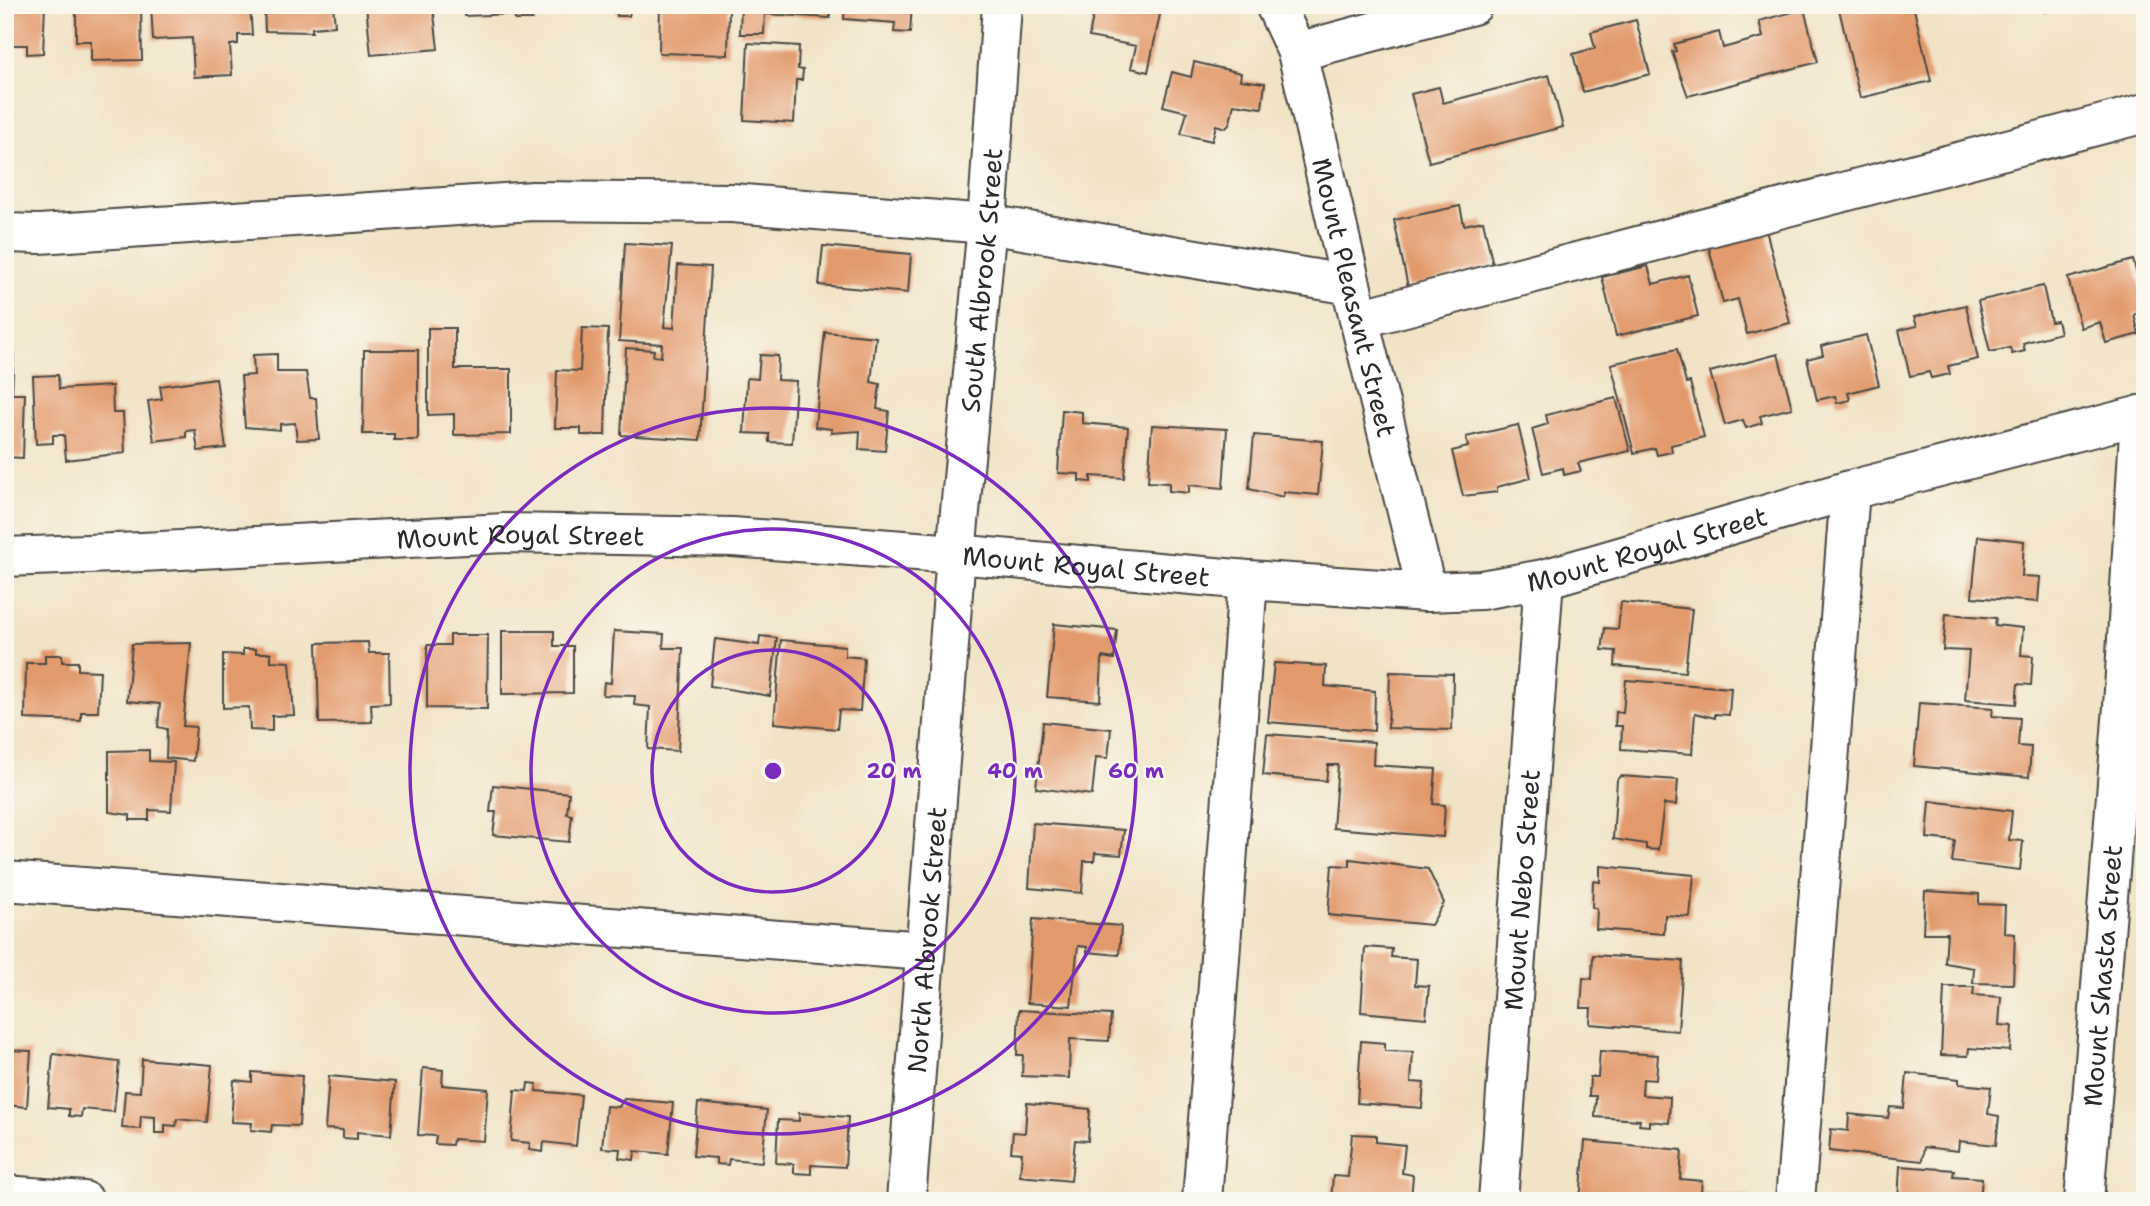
<svg xmlns="http://www.w3.org/2000/svg" width="2150" height="1206" viewBox="0 0 2150 1206" font-family="'Shantell Sans',sans-serif">
<style>
.building{fill:#e2996c}
.lines{fill:none;stroke-linecap:round;stroke-linejoin:round}
.minor-casing{stroke:#494742;stroke-width:42}
.minor{stroke:#fff;stroke-width:38}
.ring{fill:none;stroke:#7b2cbf;stroke-width:3.5}
.labels{text-anchor:middle;dominant-baseline:central;stroke-width:5;stroke-linejoin:round;paint-order:stroke}
.street-label{font-size:26px;fill:#2b2b2b;stroke:#fbf7ec}
.centre{fill:#7b2cbf;stroke:#fbf7ec;stroke-width:3.5}
.ring-label{font-size:21px;text-anchor:middle;font-weight:bold;fill:#7b2cbf;stroke:#fbf7ec;stroke-width:5;stroke-linejoin:round;paint-order:stroke}
</style>
<rect width="100%" height="100%" fill="#fbf7ec"/>
<filter id="ink" filterUnits="userSpaceOnUse"><feTurbulence type="fractalNoise" baseFrequency=".0143" numOctaves="2"/><feDisplacementMap in="SourceGraphic" scale="14" xChannelSelector="R" yChannelSelector="G"/><feConvolveMatrix kernelMatrix="1 2 1 2 8 2 1 2 1" color-interpolation-filters="sRGB"/></filter>
<filter id="wash" filterUnits="userSpaceOnUse"><feTurbulence type="fractalNoise" baseFrequency=".00686" numOctaves="4" result="noise"/><feDisplacementMap in="SourceGraphic" scale="28" xChannelSelector="R" yChannelSelector="G"/><feGaussianBlur stdDeviation="1.57" result="paint"/><feColorMatrix in="noise" values="0 0 0 0 0 0 0 0 0 0 0 0 0 0 0 0 0 1.4 0 .05"/><feComposite in="paint" operator="in"/></filter>
<g filter="url(#wash)">
<rect width="100%" height="100%" fill="#f0e3c6"/>
<g id="blocks">
<path class="building" d="M5,5H45L43,53L27,54V45H5Z
M76,5H141L142,60L91,61V41H76Z
M173,5H250L252,35H238V44L230,45L232,75L194,77L192,38L153,40L151,6Z
M264,5H333L335,26L312,28V32L265,31Z
M366,5H433L438,49L371,55Z
M465,5H539V9L531,10L532,20H515V14L465,16Z
M565,5H631V7L629,16H617L616,9L565,10Z
M660,5H729L728,55L659,53Z
M741,5H830V18L765,14L764,34H740Z
M845,5H912L910,33L894,32L895,23L844,19Z
M1095,5H1162L1148,72L1131,68L1136,46L1089,37Z
M1838,5H1913L1931,81L1860,98Z
M2043,5H2066V6L2045,12Z
M1804,9L1818,62L1688,96L1672,52L1676,51L1674,44L1719,32L1723,48L1763,37L1759,21Z
M1636,20L1650,74L1583,92L1573,54L1595,48L1591,32Z
M748,43L799,46L798,69L803,70L802,80H796L794,123L744,120Z
M1194,62L1241,73L1240,80L1265,83L1262,108L1234,104L1230,122L1226,128L1216,125L1212,141L1181,134L1187,112L1163,106L1172,72L1191,77Z
M1549,75L1563,127L1429,162L1411,94L1439,87L1443,103Z
M1460,206L1464,225L1483,221L1493,265L1408,287L1394,220Z
M1766,230L1790,323L1747,334L1738,299L1723,303L1708,244Z
M625,243L672,246L664,327L674,328L678,265L711,267L700,440L621,435L626,348L654,350L653,356L661,357L662,344L619,341Z
M823,246L911,254L908,293L819,285Z
M2133,260L2145,304V311L2134,315L2139,334L2106,343L2100,322L2081,328L2068,278Z
M1648,266L1653,284L1688,275L1698,316L1616,336L1602,277Z
M2043,286L2051,322L2057,321L2060,333L2023,343L2025,351L2012,354L2010,348L1990,352L1978,301Z
M1966,305L1978,359L1948,366L1950,374L1931,378L1929,372L1910,376L1899,330L1917,326L1914,317Z
M428,328H455V369H511V434L454,435V414L428,415Z
M582,328L608,329L605,435H581V428H555L557,370L580,371Z
M825,332L876,337L871,382L880,384L877,409L889,411L885,451L859,449L860,431L831,433L832,429L815,427Z
M1866,335L1879,385L1848,393L1850,400L1837,403L1835,396L1817,400L1807,359L1823,355L1821,346Z
M5,344L14,345L12,394H25L23,458L5,457Z
M1677,349L1686,383L1690,382L1704,437L1671,445L1672,452L1657,455L1655,448L1634,453L1611,364Z
M364,350H418V440H394V434H363Z
M277,354V372H306L310,398H316L319,439L297,440L295,423L280,424V430L245,427L241,376L254,375L253,355Z
M1778,354L1792,408L1760,416L1762,423L1746,428L1743,420L1725,425L1710,372Z
M760,355L778,356L777,380L796,381L792,443L769,442V434L744,433L747,378L758,379Z
M58,375L59,389L112,386L113,413H123L125,453L66,460L64,435H53V443L36,444L33,376Z
M216,378L226,448L198,451L195,430L186,431V437L154,441L148,401L162,399L160,386Z
M1616,398L1630,451L1578,463L1581,471L1564,475L1563,468L1543,473L1532,429L1548,424L1546,415Z
M1062,410L1082,412V423L1128,427L1124,478L1091,476V482L1079,481V474L1058,473Z
M1152,425L1227,429L1223,488L1189,485V493L1169,491V483L1148,482Z
M1518,425L1531,478L1497,487V492L1463,496L1452,451L1468,447L1466,437Z
M1254,435L1323,441L1318,495L1284,492L1283,497L1249,489Z
M1978,536L2024,541L2022,576L2040,577L2038,602L1972,597Z
M1621,602L1692,609L1685,672L1615,666L1616,651L1602,650L1605,628L1618,629Z
M1946,614L1996,618L1995,625L2023,628L2021,655L2033,656L2031,685L2018,684L2016,704L1965,700L1969,651L1943,650Z
M1054,624L1117,630L1114,659L1102,657L1100,701L1047,697Z
M502,631H554V646H573V693L502,694Z
M614,631L664,634L663,648H683L678,751L648,749L650,707L634,705L635,696L603,695L604,682L611,683Z
M450,635H488L487,709L427,708V645H450Z
M760,636L777,638L770,696L710,686L715,639L759,645Z
M781,640L845,646V656L864,658L860,711L839,710L837,729L774,723Z
M368,642L369,653H389L390,703L371,704L372,722L319,723L317,643Z
M191,643L183,726L196,727L193,761L166,758L167,729L158,727L160,704L127,701L132,644Z
M243,649H256V653H271V661L290,662L294,715L272,716V731L250,730L249,707L223,708V654L243,655Z
M45,655H62V662H78V670L100,671L98,712H81V721L25,719L26,663H45Z
M1274,663L1326,666L1325,686L1375,691L1374,731L1268,722Z
M1390,672L1453,674L1452,730L1388,728Z
M1626,680L1731,688L1729,715L1715,714V718L1695,713L1692,754L1621,749L1622,726H1615L1616,712L1623,713Z
M1919,703L1993,708L1992,716L2020,718L2018,746L2031,747L2029,777L1914,766Z
M1043,722L1111,729L1108,758L1096,757L1092,795L1036,788Z
M1267,734L1374,742L1373,765L1436,769L1433,804L1445,805L1443,837L1333,828L1338,765H1328L1326,781L1263,775Z
M149,750V761L174,762L171,811L149,810V820H130V815L109,812V751Z
M1620,776L1678,780L1676,805L1664,804L1658,850L1646,849V844L1613,839L1617,780Z
M493,785L569,793L567,814L572,815L569,842L493,835L496,812H490Z
M1930,801L2012,811L2009,840L2023,841L2020,870L1952,862L1955,841L1927,838Z
M1033,823L1124,830L1121,855L1095,853L1094,861H1084L1082,893L1029,888Z
M1350,859L1428,869L1444,903L1431,925L1328,915L1332,865L1350,866Z
M1600,866L1694,875L1690,917L1665,915L1664,934L1596,929L1597,909L1592,907L1593,881L1600,882Z
M1925,891L1979,894V904L2005,905L2004,933L2015,934L2013,984L1973,983L1974,968L1945,963L1947,933H1923Z
M1033,919L1121,926L1119,955L1087,952V947L1078,946L1071,1006L1027,1003Z
M1365,947L1392,949L1391,957L1417,959L1415,985L1429,986L1426,1018L1361,1012Z
M1593,955L1683,961L1678,1031L1590,1024L1591,1008H1581L1583,978L1592,979Z
M1944,987H1974L1973,995L2001,997L1999,1025L2012,1026L2010,1051L1969,1048L1968,1056L1941,1055Z
M1019,1010L1111,1015L1109,1041L1070,1039L1069,1078L1022,1076L1023,1055H1017Z
M1361,1041L1385,1043V1051L1413,1052L1411,1082L1424,1083L1422,1108L1357,1103Z
M5,1050L31,1051L27,1107L5,1105Z
M1600,1051L1658,1055L1656,1080L1643,1079L1642,1095L1670,1097L1669,1123L1649,1121V1126L1639,1125L1640,1120L1595,1117L1596,1096H1589L1590,1077H1598Z
M53,1054L119,1062L114,1112L82,1109L81,1117L69,1116V1109L48,1107Z
M142,1059L212,1065L207,1122L177,1119L176,1126L165,1125V1133H155V1117L141,1116L140,1129L122,1128L125,1091L140,1092Z
M423,1068L443,1070L442,1085L488,1089L484,1141L453,1139L452,1145L435,1144L436,1136L418,1135Z
M252,1072L302,1076L299,1126L272,1125L271,1132L251,1130L252,1123L231,1122L234,1080L252,1082Z
M1907,1073L1959,1079V1084L1991,1087L1988,1114L1999,1116L1996,1145L1959,1141L1958,1151L1924,1147L1922,1161L1829,1151L1831,1129L1848,1131L1849,1114L1888,1118L1890,1107L1904,1108Z
M329,1076L395,1082L391,1135L357,1132V1139L343,1138V1130L325,1129Z
M528,1083L537,1084L536,1091L581,1095L576,1146L544,1142L543,1152L529,1150L530,1143L511,1141L515,1090L527,1091Z
M624,1099L673,1103L668,1154L635,1151L634,1160L619,1158L620,1149L602,1148L606,1106L619,1107Z
M698,1103L767,1110L762,1162L729,1159L728,1165L716,1164V1158L693,1156Z
M1027,1103L1090,1109L1088,1141L1075,1140L1071,1181L1020,1176L1022,1153L1011,1152L1013,1132L1025,1133Z
M799,1113L848,1117L845,1167L811,1165V1174L794,1173V1164L776,1163L778,1120L799,1121Z
M1352,1134L1376,1135V1142L1405,1145L1402,1173L1413,1175L1411,1200L1361,1196V1201L1331,1200L1333,1176L1348,1177Z
M1585,1141L1682,1150L1680,1179L1702,1181L1701,1192L1749,1196L1748,1201H1580Z
M1900,1166L1954,1170L1953,1176L1982,1178L1980,1201H1898Z
M1012,1195L1051,1199V1201H1012Z"/>
</g>
</g>
<g filter="url(#ink)">
<use href="#blocks" fill-opacity="0" stroke="#494742" stroke-width="2"/>
<g class="lines">
<g class="minor-casing">
<g id="minor">
<path id="s1" d="M1275,5L1297,52L1359,319L1427,592"/>
<path d="M1297,52L1473,5"/>
<path d="M5,233L39,234L533,201L732,203L987,224L1351,285"/>
<path d="M1359,319L2145,113"/>
<path id="s2" d="M5,557L142,552L505,533L733,537L956,554L1248,580L1427,592L1481,590L1544,579L1850,490L2145,414"/>
<path d="M5,881L925,951"/>
<path d="M5,1195L84,1201"/>
<path id="s3" d="M906,1201L956,554L987,224L1002,5"/>
<path d="M1202,1201L1248,580"/>
<path id="s4" d="M1498,1201L1544,579"/>
<path d="M1795,1201L1850,490"/>
<path id="s5" d="M2084,1201L2123,707L2140,415"/>
</g>
</g>
<use href="#minor" class="minor"/>
</g>
</g>
<g class="ring">
<circle cx="773" cy="771" r="121"/>
<circle cx="773" cy="771" r="242"/>
<circle cx="773" cy="771" r="363"/>
</g>
<g class="labels">
<g class="street-label">
<text stroke="none"><textPath href="#s3" startOffset="924">South Albrook Street</textPath></text>
<text stroke="none"><textPath href="#s1" startOffset="304">Mount Pleasant Street</textPath></text>
<text stroke="none"><textPath href="#s2" startOffset="516">Mount Royal Street</textPath></text>
<text stroke="none"><textPath href="#s2" startOffset="1650">Mount Royal Street</textPath></text>
<text stroke="none"><textPath href="#s2" startOffset="1083">Mount Royal Street</textPath></text>
<text stroke="none"><textPath href="#s4" startOffset="312">Mount Nebo Street</textPath></text>
<text stroke="none"><textPath href="#s3" startOffset="262">North Albrook Street</textPath></text>
<text stroke="none"><textPath href="#s5" startOffset="226">Mount Shasta Street</textPath></text>
</g>
</g>
<circle cx="773" cy="771" r="10" class="centre"/>
<g class="ring-label">
<text x="894" y="778">20 m</text>
<text x="1015" y="778">40 m</text>
<text x="1136" y="778">60 m</text>
</g>
<rect width="2150" height="1206" fill="none" stroke="#fbf7ec" stroke-width="28"/>
</svg>
